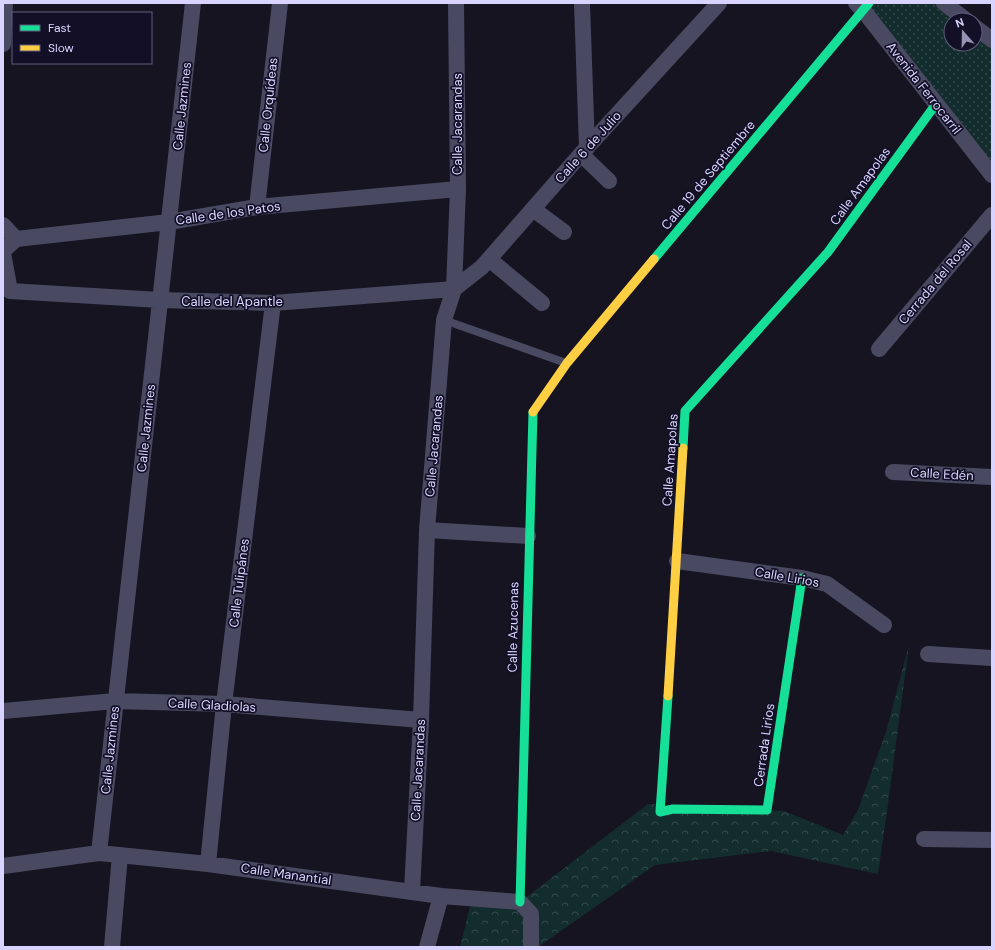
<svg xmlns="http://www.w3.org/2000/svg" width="995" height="950" viewBox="0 0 995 950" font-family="'DM Sans',sans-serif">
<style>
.grass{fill:url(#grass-dots)}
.forest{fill:url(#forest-crowns)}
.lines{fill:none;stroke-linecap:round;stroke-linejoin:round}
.lane{stroke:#4a4962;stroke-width:8}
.street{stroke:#4a4962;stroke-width:16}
.fast{stroke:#16e098;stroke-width:9}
.slow{stroke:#ffcf43;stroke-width:9}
.labels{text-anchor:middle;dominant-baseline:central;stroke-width:3.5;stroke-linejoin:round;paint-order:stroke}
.street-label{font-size:13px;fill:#d9d4ff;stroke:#130f26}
</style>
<defs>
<pattern id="grass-dots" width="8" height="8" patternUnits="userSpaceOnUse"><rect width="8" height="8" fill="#132c2d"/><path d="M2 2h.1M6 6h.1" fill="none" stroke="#354a4c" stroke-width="1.8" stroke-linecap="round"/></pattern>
<pattern id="forest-crowns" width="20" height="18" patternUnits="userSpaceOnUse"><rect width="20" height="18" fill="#132c2d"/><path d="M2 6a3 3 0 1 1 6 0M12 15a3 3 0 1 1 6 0" fill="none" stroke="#354a4c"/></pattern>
</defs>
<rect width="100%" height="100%" fill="#161421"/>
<path class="grass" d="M856,3H944L966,20H951V44H975V27L992,40V175Z"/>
<path class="forest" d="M909,645L888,804L878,874L771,851L655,865L538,947H460L472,898L520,902L648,804L784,811L843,835L858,810L886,732Z"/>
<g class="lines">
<path class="lane" d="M444,320L566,363"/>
<path class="street" d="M582,3L587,148
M856,3L863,10L992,175
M944,3L966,20
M975,27L992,40
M3,44L5,3
M581,154L609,181
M257,207L280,3
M533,209L564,232
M3,225L16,239
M3,251L16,239L169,222L257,207L458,189
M3,253L10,291
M489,259L542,303
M10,291L160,300L273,303L454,289L482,267L581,154L719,3
M879,349L992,215
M893,472L992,477
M427,530L528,536
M677,561L802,578L827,584L884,625
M928,654L992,658
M3,711L115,701L224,704L421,720
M924,839L992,840
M99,853L193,3
M208,864L224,704L273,303
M3,866L99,853L208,864L441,896L520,902L531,914V947
M412,891L421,720L427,530L444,320L454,289L458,189L456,3
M112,947L120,855
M427,947L441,896"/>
<path class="fast" d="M654,259L869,3
M683,448L685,411L828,252L936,104
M668,696L660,812L673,809L767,810L802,578
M520,902L533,412"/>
<path class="slow" d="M533,412L567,363L654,259
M668,696L683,448"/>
</g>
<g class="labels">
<g class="street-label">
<text transform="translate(924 88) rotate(52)">Avenida Ferrocarril</text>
<text transform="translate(268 105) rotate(-84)">Calle Orquídeas</text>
<text transform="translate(182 106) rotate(-84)">Calle Jazmines</text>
<text transform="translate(457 124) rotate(-90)">Calle Jacarandas</text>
<text transform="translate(588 147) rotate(-48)">Calle 6 de Julio</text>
<text transform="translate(708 175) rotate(-50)">Calle 19 de Septiembre</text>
<text transform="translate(860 186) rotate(-54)">Calle Amapolas</text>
<text transform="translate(228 213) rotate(-8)">Calle de los Patos</text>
<text transform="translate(935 282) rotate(-50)">Cerrada del Rosal</text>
<text x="232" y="301">Calle del Apantle</text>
<text transform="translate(146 428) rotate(-84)">Calle Jazmines</text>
<text transform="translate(434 446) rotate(-85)">Calle Jacarandas</text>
<text transform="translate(670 460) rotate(-86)">Calle Amapolas</text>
<text transform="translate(942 474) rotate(3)">Calle Edén</text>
<text transform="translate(787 577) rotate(10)">Calle Lirios</text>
<text transform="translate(239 583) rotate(-83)">Calle Tulipánes</text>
<text transform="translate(513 627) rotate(-89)">Calle Azucenas</text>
<text transform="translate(212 705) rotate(3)">Calle Gladiolas</text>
<text transform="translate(764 745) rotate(-82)">Cerrada Lirios</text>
<text transform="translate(110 750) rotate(-84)">Calle Jazmines</text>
<text transform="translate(418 770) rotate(-87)">Calle Jacarandas</text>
<text transform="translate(286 874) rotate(8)">Calle Manantial</text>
</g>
</g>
<rect width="995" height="950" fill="none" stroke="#d9d4ff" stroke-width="8"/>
<rect x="12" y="12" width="140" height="52" fill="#130f26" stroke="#625e7d"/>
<rect x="20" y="25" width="20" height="6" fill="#16e098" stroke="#625e7d"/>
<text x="48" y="32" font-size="12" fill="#d9d4ff">Fast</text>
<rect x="20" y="45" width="20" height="6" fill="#ffcf43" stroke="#625e7d"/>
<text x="48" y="52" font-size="12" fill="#d9d4ff">Slow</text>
<g transform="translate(963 32) rotate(340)"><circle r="19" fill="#130f26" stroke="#625e7d"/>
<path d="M0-3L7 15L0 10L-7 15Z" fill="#9591b1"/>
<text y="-6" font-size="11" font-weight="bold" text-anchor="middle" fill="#d9d4ff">N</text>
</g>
</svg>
